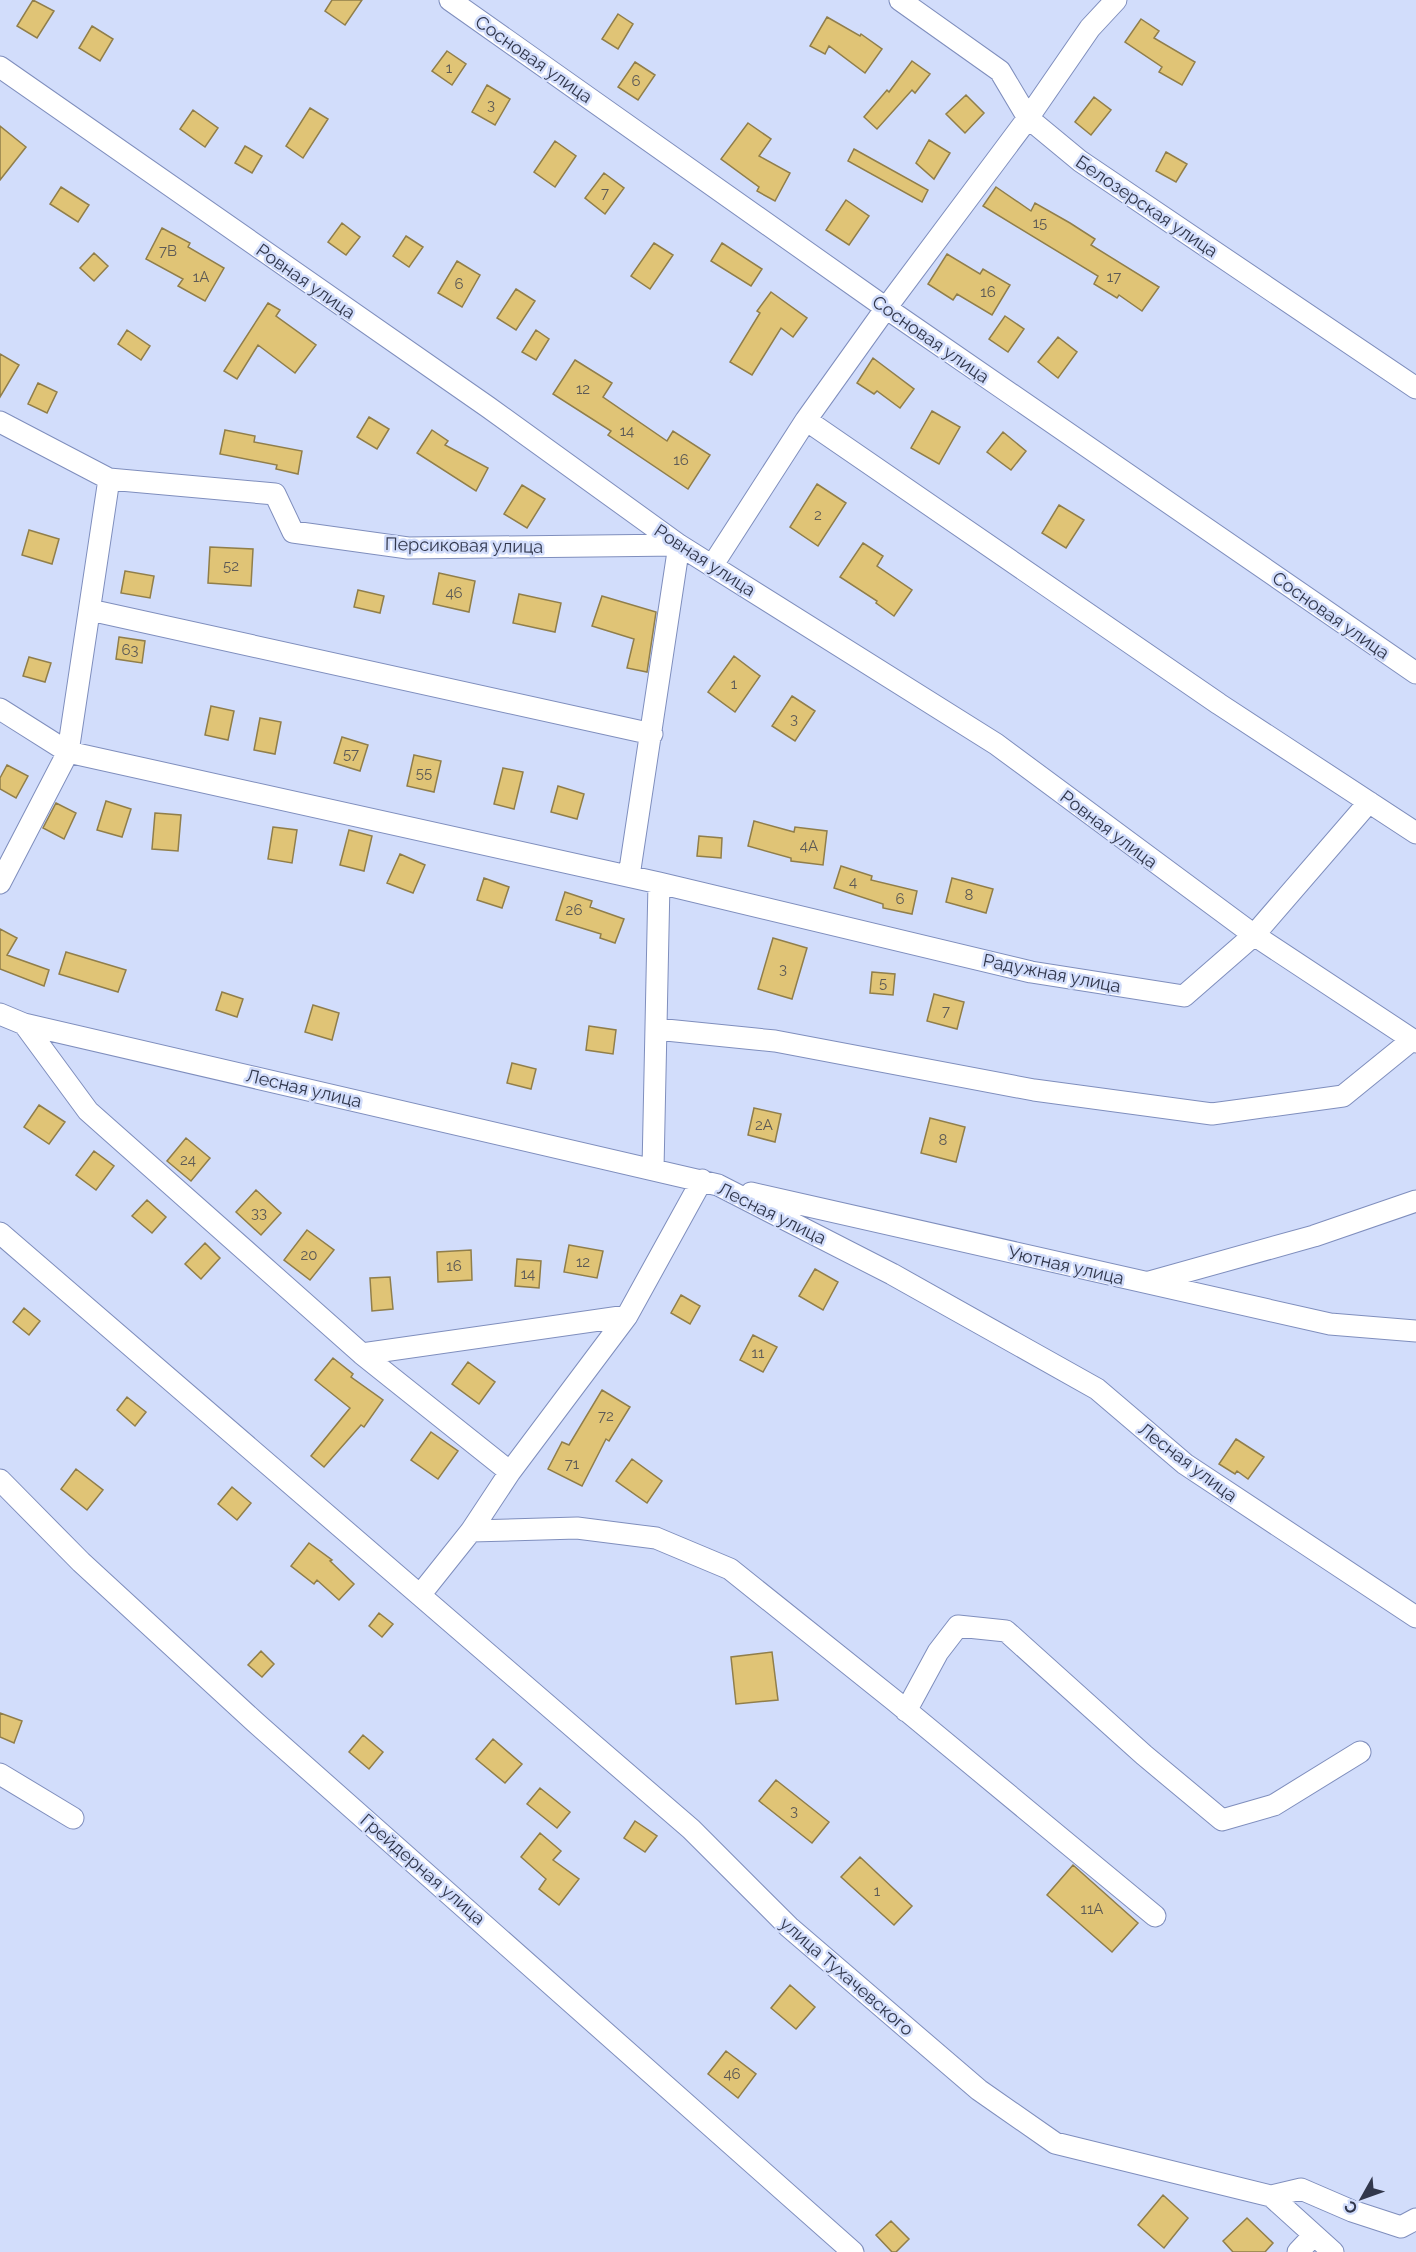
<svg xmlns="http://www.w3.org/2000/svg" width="1416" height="2252" viewBox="0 0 1416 2252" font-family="Raleway,sans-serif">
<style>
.building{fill:#e0c476;stroke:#907e4a;stroke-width:1.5}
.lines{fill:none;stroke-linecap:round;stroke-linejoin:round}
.minor-casing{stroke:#7f8ebd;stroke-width:23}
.minor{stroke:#fff;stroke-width:21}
.labels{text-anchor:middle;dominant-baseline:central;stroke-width:5;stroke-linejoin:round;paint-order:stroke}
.number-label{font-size:15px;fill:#5d5a56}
.street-label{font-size:18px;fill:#31374c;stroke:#d2ddfb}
</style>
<rect width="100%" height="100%" fill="#d2ddfb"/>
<path class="building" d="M33,0L54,11L37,38L17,26Z
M332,0H362L345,25L325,11Z
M618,14L633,24L618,49L602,39Z
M827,17L860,36L861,34L882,49L865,73L829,46L825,54L810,46Z
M1141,19L1159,31L1154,38L1195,62L1182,85L1159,72L1162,67L1125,42Z
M92,26L113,39L100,61L79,48Z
M447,51L466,64L452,85L432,71Z
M912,61L930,74L915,93L912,90L877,129L864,117L887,90L889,92Z
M635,62L655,75L638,100L618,87Z
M487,85L510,99L495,125L472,112Z
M966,95L984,113L965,133L946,114Z
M1094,97L1111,110L1091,135L1075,122Z
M310,108L328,119L303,158L286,146Z
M193,110L218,128L205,147L180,129Z
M748,123L771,139L759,156L790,173L775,201L757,191L759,187L721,159Z
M0,126L26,147L0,180Z
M929,140L950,153L934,179L916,163Z
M555,141L576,156L555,187L534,172Z
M245,146L262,156L252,173L235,163Z
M854,149L928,190L922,202L848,161Z
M1166,152L1187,164L1176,182L1156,171Z
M604,173L624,188L605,214L585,198Z
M61,187L89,205L78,222L50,204Z
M996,187L1031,211L1035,203L1070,223L1095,239L1091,245L1159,287L1142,311L1119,295L1117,298L1094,284L1098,276L983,206Z
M846,200L869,216L849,245L826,230Z
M342,223L360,237L346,255L328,242Z
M162,228L190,243L188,247L224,268L205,301L178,286L183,279L146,259Z
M406,236L423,247L409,267L393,256Z
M654,243L673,255L650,289L631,276Z
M722,243L762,269L751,286L711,261Z
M94,253L108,266L94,281L80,268Z
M947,254L980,274L983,269L1010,285L992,315L957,294L953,300L928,284Z
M457,261L480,275L462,307L438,293Z
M516,289L535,301L516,330L497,318Z
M771,292L807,318L793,337L781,328L752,375L730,362L760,313L757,311Z
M268,303L280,310L276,316L316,345L295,373L258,345L237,379L224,371Z
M1005,316L1024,329L1008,352L989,339Z
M127,330L150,346L141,360L118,344Z
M536,330L549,339L536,360L522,352Z
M1058,337L1077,352L1058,378L1038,362Z
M0,354L19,365L0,397Z
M873,358L914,389L900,408L877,391L874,394L857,383Z
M575,360L612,383L603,397L667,441L673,431L710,455L688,489L608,435L611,431L553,394Z
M38,383L57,392L47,413L28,404Z
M932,411L960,427L939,464L911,448Z
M369,417L389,429L377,449L357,437Z
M225,430L255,436L254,442L302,451L298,474L276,469L277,465L220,454Z
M432,430L448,441L445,445L488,468L476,491L417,453Z
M1003,432L1026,451L1011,470L987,452Z
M817,484L846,503L818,546L790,527Z
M522,485L545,499L527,528L504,514Z
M1059,505L1084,520L1066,548L1042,533Z
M29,530L59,539L52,564L22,555Z
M863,543L883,556L877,566L912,590L894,616L876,603L877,601L840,577Z
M210,547L253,549L251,586L208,583Z
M125,571L154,576L150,598L121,593Z
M439,573L475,581L469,612L433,604Z
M358,590L384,596L380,613L354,607Z
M519,594L561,603L555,632L513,623Z
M602,596L656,612L647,672L627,668L634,639L592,626Z
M119,637L145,641L142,663L116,659Z
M734,656L760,676L735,712L708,692Z
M29,657L51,663L45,682L23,676Z
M792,696L815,711L795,741L772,726Z
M211,706L234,711L228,740L205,735Z
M260,718L281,722L275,754L254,750Z
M342,737L368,745L360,771L334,763Z
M414,755L441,761L434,792L407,786Z
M7,765L28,776L16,798L0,789V778Z
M503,768L523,772L514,809L494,804Z
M558,786L584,794L577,819L551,812Z
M106,801L131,809L122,837L97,830Z
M56,803L76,813L64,839L43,828Z
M155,813L181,815L178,851L152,849Z
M754,821L794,832L795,827L827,831L823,865L791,861V858L748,846Z
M273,827L297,830L292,863L268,859Z
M349,830L372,836L364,871L340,865Z
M699,836L722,838L721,858L697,856Z
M400,854L425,865L413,893L387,883Z
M841,866L872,876L871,880L917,891L912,914L883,908V904L834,888Z
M484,878L509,887L502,908L477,900Z
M952,878L993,889L986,913L946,902Z
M565,892L592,901L590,907L624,919L615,943L600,938L601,934L556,920Z
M0,929L17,938L7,955L49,970L44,986L0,969Z
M773,938L807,948L792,999L758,989Z
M66,952L126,970L118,992L59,974Z
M872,972L895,974L893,995L870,993Z
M222,992L243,999L237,1017L216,1010Z
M934,994L964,1002L957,1029L927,1021Z
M313,1005L339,1013L332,1040L305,1032Z
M589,1026L616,1030L613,1054L586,1050Z
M512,1063L536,1069L531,1089L507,1083Z
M39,1105L65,1122L49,1144L24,1127Z
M754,1108L781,1114L775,1142L748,1135Z
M930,1118L965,1127L956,1162L921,1153Z
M186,1138L210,1158L191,1181L167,1161Z
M94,1151L114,1166L96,1190L76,1175Z
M256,1190L281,1213L261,1235L236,1212Z
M147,1200L166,1217L152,1233L132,1216Z
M307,1230L334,1250L310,1280L284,1260Z
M205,1243L220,1258L201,1279L185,1264Z
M569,1245L603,1251L597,1278L564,1272Z
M471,1250L472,1280L438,1282L437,1252Z
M517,1259L541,1261L539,1288L515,1286Z
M815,1269L838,1282L823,1310L799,1296Z
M390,1277L393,1309L372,1311L370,1278Z
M681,1295L700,1306L690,1324L671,1313Z
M24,1308L40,1321L29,1335L13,1322Z
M753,1335L777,1347L763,1372L740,1360Z
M333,1358L353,1374L351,1377L383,1400L364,1427L361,1425L324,1467L311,1456L350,1408L315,1380Z
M468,1362L495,1382L479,1404L452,1384Z
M602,1390L630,1407L609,1441L606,1439L582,1486L548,1469L562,1442L569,1445Z
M127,1397L146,1412L135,1426L117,1410Z
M431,1432L458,1451L438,1479L411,1460Z
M1236,1439L1264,1457L1248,1479L1237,1471L1235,1474L1219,1464Z
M632,1459L662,1481L647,1503L616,1481Z
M76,1469L103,1490L87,1510L61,1489Z
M232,1487L251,1503L237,1520L218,1504Z
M309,1543L332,1560L330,1561L354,1584L339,1600L317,1580L314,1584L291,1566Z
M379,1613L393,1624L382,1637L369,1626Z
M261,1651L274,1664L262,1677L248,1665Z
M772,1652L778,1700L736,1704L731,1657Z
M0,1713L22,1721L14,1743L0,1737Z
M363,1735L383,1752L369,1769L349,1752Z
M493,1739L522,1764L505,1783L476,1759Z
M776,1780L829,1822L812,1843L759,1801Z
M540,1788L570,1812L557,1828L527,1804Z
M635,1821L657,1836L645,1852L624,1838Z
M540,1833L561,1851L553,1860L579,1879L559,1905L539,1889L546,1879L521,1857Z
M860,1857L912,1906L894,1925L841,1877Z
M1073,1865L1138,1923L1112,1952L1047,1895Z
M790,1985L815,2007L796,2029L771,2008Z
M726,2051L756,2074L738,2098L708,2074Z
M1163,2195L1188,2218L1164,2248L1138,2225Z
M1247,2218L1273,2243L1265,2252H1233L1223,2241Z
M891,2221L909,2239L896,2252H892L876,2235Z"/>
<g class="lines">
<g class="minor-casing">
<path id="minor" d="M450,0L886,308L1416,673
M900,0L1000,71L1028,118L1080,161L1416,388
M0,67L488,407L679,545L996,744L1254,935L1416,1042
M806,420L1219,704L1416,833
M0,422L109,479L275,494L293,532L408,548L679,545L629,876
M712,566L806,420L886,308L1028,118L1090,28L1116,0
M90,610L652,734
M0,709L68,752L659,883L1031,972L1184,996L1254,935L1369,802
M0,883L68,752L109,479
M0,1014L24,1024L718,1185L892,1274L1097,1389L1185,1464L1416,1617
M24,1024L88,1111L362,1354L510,1472
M656,1029L775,1041L1034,1090L1212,1114L1343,1096L1412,1040
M653,1169L659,883
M751,1193L1330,1324L1416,1331
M0,1233L691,1829L789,1927L979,2090L1055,2143L1271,2196L1333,2252
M1149,1282L1314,1236L1416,1201
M362,1354L627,1316
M0,1480L81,1562L255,1722L853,2252
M471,1531L577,1528L656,1538L730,1569L895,1701L1155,1916
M420,1595L471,1531L510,1472L627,1316L702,1180
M906,1711L938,1652L958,1626L1006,1631L1144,1755L1222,1820L1274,1805L1360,1752
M0,1774L73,1818
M1271,2196L1301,2189L1352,2211L1401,2227L1416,2219
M1298,2252L1314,2235"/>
</g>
<use href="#minor" class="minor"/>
</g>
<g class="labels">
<g class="number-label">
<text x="449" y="68">1</text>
<text x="636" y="81">6</text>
<text x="491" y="105">3</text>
<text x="605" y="193">7</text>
<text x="1040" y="223">15</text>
<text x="168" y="251">7В</text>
<text x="201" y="277">1А</text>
<text x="1114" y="277">17</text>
<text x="459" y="284">6</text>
<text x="988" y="292">16</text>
<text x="583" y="389">12</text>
<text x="627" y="431">14</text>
<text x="681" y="460">16</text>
<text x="818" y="515">2</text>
<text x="231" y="566">52</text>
<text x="454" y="593">46</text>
<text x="130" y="650">63</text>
<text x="734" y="684">1</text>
<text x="794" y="719">3</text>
<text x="351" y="754">57</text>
<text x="424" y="773">55</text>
<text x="809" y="846">4А</text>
<text x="853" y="882">4</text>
<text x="969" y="895">8</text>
<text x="900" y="899">6</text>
<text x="574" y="910">26</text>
<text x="783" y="969">3</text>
<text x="883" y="983">5</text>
<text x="946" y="1011">7</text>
<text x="764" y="1125">2А</text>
<text x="943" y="1140">8</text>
<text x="188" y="1160">24</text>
<text x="259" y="1213">33</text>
<text x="309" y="1255">20</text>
<text x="583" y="1262">12</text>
<text x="454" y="1266">16</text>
<text x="528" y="1274">14</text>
<text x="758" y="1353">11</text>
<text x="606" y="1416">72</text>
<text x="572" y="1464">71</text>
<text x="794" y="1811">3</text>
<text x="877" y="1891">1</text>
<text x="1092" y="1909">11А</text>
<text x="732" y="2074">46</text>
</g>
<g class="street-label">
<text transform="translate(534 59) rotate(35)">Сосновая улица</text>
<text transform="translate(1147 206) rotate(34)">Белозерская улица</text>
<text transform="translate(306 281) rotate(35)">Ровная улица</text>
<text transform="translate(931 339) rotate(35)">Сосновая улица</text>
<text transform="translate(464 545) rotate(1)">Персиковая улица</text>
<text transform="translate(705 560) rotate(33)">Ровная улица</text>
<text transform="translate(1331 615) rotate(35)">Сосновая улица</text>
<text transform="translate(1109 829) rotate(37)">Ровная улица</text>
<text transform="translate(1052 973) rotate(11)">Радужная улица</text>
<text transform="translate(304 1088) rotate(13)">Лесная улица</text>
<text transform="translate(772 1213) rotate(26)">Лесная улица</text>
<text transform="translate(1066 1265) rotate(13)">Уютная улица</text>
<text transform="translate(1188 1462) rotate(37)">Лесная улица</text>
<text transform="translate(423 1869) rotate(41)">Грейдерная улица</text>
<text transform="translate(847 1976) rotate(41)">улица Тухачевского</text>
</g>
</g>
<g transform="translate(1362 2198) rotate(230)" stroke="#d2ddfb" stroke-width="4.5" paint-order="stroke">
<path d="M0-4.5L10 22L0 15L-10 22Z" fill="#31374c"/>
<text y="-9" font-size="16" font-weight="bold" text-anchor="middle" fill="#31374c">С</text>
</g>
</svg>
